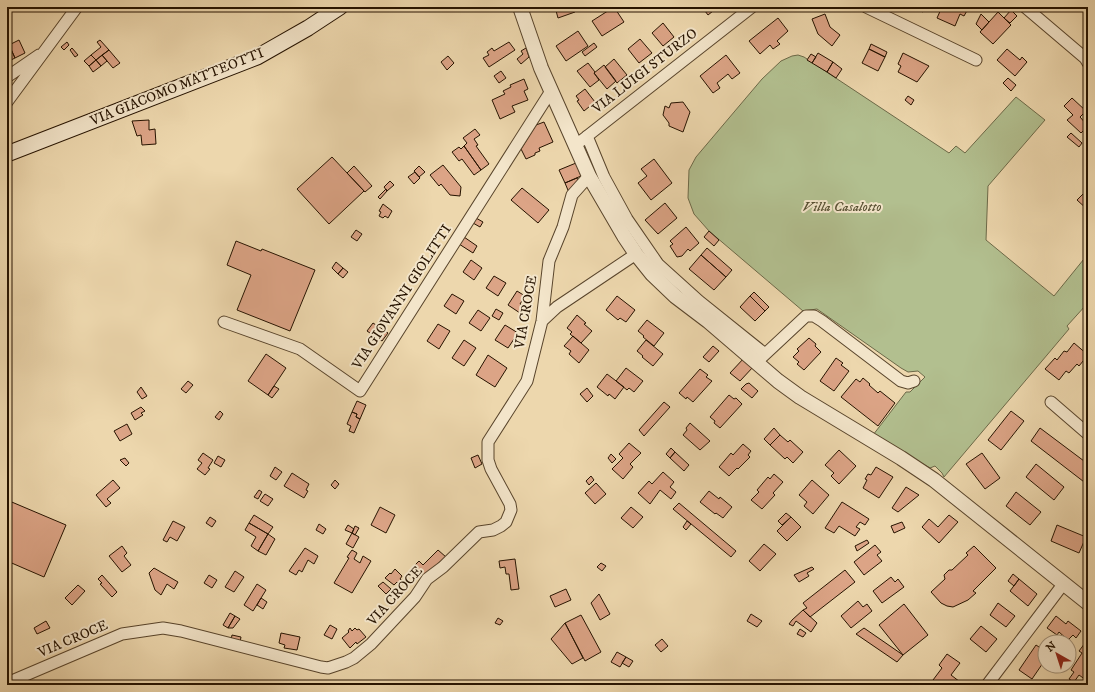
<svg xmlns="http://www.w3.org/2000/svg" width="1095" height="692" viewBox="0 0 1095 692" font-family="'IM FELL DW Pica',serif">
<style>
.green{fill:#b2bf8f;stroke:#6c6948}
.building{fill:#dca486;stroke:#261300}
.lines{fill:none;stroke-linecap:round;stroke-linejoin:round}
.minor-casing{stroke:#58442b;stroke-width:13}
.tertiary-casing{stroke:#58442b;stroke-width:16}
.secondary-casing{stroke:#261300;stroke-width:17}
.minor{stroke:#f3e5ca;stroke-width:11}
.tertiary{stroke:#f3e5ca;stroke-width:14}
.secondary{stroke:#f3e5ca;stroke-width:15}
.labels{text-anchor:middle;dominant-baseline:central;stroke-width:4;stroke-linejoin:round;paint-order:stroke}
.street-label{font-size:14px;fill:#261300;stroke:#f3e5ca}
.park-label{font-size:14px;font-style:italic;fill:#574f32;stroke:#f3e5ca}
</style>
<rect width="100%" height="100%" fill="#edd7ad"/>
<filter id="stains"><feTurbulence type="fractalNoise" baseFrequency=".005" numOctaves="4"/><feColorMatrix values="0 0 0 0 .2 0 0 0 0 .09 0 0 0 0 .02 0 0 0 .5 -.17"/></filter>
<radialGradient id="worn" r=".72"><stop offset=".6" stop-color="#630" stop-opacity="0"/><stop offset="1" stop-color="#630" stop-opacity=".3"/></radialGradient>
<path class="green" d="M798,55L804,57L949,153L956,146L965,153L1016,97L1045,120L988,186L986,240L1054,296L1088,254V306L1086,305L1067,326L1069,329L944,477L942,473L935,466L930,468L873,435L906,392H910L925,377L918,371L908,372L901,368L817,309L803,311L709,231L694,214L688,198L689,170L696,157L762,79L781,61L792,56Z"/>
<path class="building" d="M555,7H573L575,12L558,18Z
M614,7L624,22L602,36L592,21Z
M702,7H718L708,15Z
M914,7H926L923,12Z
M942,7H969L964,16L960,14L955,26L937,18Z
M1011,10L1017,16L1010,23L1004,18Z
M998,12L1011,25L993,44L980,32Z
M825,14L830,27L840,35L832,46L818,34L812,19Z
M981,14L989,22L982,30L976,24Z
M778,18L788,31L777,41L780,44L773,49L770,45L760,54L749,41Z
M663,23L674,37L663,46L652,33Z
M578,31L588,46L566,61L556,46Z
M640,39L652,53L639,63L628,49Z
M19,40L25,53L15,58L9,45Z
M100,40L109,50L96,60L91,55L101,47L97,42Z
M67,42L69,45L64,50L61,47Z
M509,42L515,50L489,67L483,58L489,55L487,52L492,48L494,51Z
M594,43L597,47L585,56L582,52Z
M871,44L887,52L885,57L869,49Z
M72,48L78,55L75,57L70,50Z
M526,48L529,57L521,64L517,59L523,54L521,51Z
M11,49L15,58L9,61L7,56V51Z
M869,49L885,57L878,71L862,63Z
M1007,49L1020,60L1022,57L1027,62L1015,76L997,60Z
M109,50L120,63L113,68L102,55Z
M818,53L833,62L827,72L812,63Z
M903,53L929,66L917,82L898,72L901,66L898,64Z
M811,54L816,57L812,63L807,60Z
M91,55L96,60L89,66L84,61Z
M102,55L107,61L101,66L96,60Z
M726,55L740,73L732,79L728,74L717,83L720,88L713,93L700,76Z
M448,56L454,63L447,70L441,62Z
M614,59L627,75L617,83L605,67Z
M96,60L101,66L93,72L89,66Z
M833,62L842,69L836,78L827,72Z
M588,63L595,72L594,73L599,80L590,87L577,71Z
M604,65L616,81L607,89L594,73Z
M501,71L506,78L499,83L494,76Z
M1008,78L1016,85L1011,91L1003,83Z
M524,79L528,89L524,91L528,100L512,106L515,112L500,119L492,100L505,94L503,91L511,87L510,85Z
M585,89L595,102L584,111L577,101L579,100L576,96Z
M908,96L914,100L911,105L905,100Z
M1072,98L1086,111L1080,117L1088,126L1081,133L1067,120L1073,115L1064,106Z
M683,102L690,112L683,132L669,126V123L663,115L665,106L669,108L671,103Z
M149,120V130L155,129L156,144L142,145L141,135L137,136L132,121Z
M544,122L553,142L539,148L540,151L535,153V155L526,159L521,149L536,125Z
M475,129L480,135L474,139L478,145L476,146L489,164L481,170L464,146L467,143L463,138Z
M1071,133L1082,143L1079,147L1067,137Z
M464,146L481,170L474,175L462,159L459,161L452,152L459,147L461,149Z
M332,157L364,191L329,224L297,189Z
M654,159L672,183L651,200L638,183L647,176L641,169Z
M576,163L581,176L565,183L559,170Z
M443,165L461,187L460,196L450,195L441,184L439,186L430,175Z
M354,166L372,186L365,192L347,173Z
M419,166L425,172L419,177L414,171Z
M415,172L420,178L414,184L408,177Z
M577,178L579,182L570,195L565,183Z
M390,181L394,185L387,191L384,187Z
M522,188L549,210L538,223L511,200Z
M386,189L387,191L380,199L378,197Z
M1083,194L1088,198V210L1077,200Z
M665,203L677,218L658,234L645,220Z
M383,204L392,211L388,218L385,216L383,218L379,216L381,212L379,211Z
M476,218L483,222L480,227L473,223Z
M686,227L699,243L690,251L688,249L682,256L677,257L670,246L673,244L670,241Z
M356,230L362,234L357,241L351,237Z
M709,231L719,240L714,246L704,237Z
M464,237L477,246L473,253L459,244Z
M236,241L261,251L262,249L315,270L290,331L237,310L251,275L227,265Z
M707,248L732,270L726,277L701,255Z
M701,255L726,277L714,290L689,269Z
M471,260L482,268L474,280L463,272Z
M336,262L343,268L338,274L332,268Z
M343,268L348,272L343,278L338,274Z
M494,276L506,283L498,296L486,288Z
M517,291L525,296L520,304L524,307L520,313L508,305Z
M754,292L769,307L765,311L750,296Z
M452,294L464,301L456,314L444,306Z
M617,296L635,310L626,322L620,318L618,320L606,310Z
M750,296L765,311L755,321L740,307Z
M496,309L503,313L499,320L492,316Z
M478,310L490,318L481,331L469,323Z
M577,315L586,323L584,324L592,331L581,343L570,334L572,332L567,328Z
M647,320L664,333L654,346L643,337L644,336L638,331Z
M373,323L379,327L373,335L367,331Z
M438,324L450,331L439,349L427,341Z
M505,325L518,333L508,348L495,340Z
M379,327L388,333L382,341L373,335Z
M573,336L589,350L579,363L569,354L571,351L564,346Z
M809,338L816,344L815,346L821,352L804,370L797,364L799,362L793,357L799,351L797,349Z
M464,340L476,348L464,366L452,358Z
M646,340L663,354L653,366L642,357L643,356L637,351Z
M1074,343L1088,355L1079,366L1077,364L1069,373L1066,371L1059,380L1045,369L1055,358L1057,360L1064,351L1067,352Z
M713,346L719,351L709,362L703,357Z
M266,354L286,368L268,395L248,381Z
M488,355L507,368L495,387L476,375Z
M745,357L754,366L740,381L730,373Z
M836,358L843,363L841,365L849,371L834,391L820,381Z
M626,368L643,381L634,392L629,388L627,390L616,381Z
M700,369L708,375L706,377L712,381L693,402L687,397L686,399L679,393Z
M607,374L624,387L615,399L609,394L608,396L597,387Z
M863,378L870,384L869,385L878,393L880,391L895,403L878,426L841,397L856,379L860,382Z
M188,381L193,385L186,393L181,389Z
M749,383L758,391L752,398L741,389L746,384Z
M274,386L279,389L272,398L268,395Z
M141,387L147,396L142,399L137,392Z
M587,388L593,396L587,402L580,394Z
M729,395L734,399L736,398L742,404L720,428L714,423L715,421L710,417Z
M357,401L366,405L360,419L356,417L357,414L352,412Z
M664,402L670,407L644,436L639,430Z
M141,407L145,411L141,413L143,415L135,420L131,413Z
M220,411L223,414L219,420L215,417Z
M1011,411L1024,421L1001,450L988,440Z
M352,412L357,414L356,417L360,419L354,433L349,431L351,426L347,424Z
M690,423L710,441L700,450L683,435L687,430L686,428Z
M127,424L132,434L120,441L114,431Z
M774,428L780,435L770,445L764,439Z
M1040,428L1088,464V485L1031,441Z
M780,435L788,442L790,440L803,452L793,463L787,457L785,459L770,445Z
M629,443L641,453L630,464L633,467L623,479L612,469L623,458L619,454Z
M743,444L751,451L748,455L750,457L738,469L737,468L729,476L719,467L731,453L733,455Z
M671,448L675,452L670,458L666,454Z
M839,450L856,466L839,484L831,476L834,473L825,465Z
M675,452L689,465L684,471L670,458Z
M203,453L213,460L208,468L210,469L205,475L197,469L202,463L198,460Z
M982,453L1000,478L985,489L966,464Z
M611,454L616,459L612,463L608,458Z
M478,455L482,464L475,468L471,458Z
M218,456L225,460L221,467L214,463Z
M125,458L129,463L126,466L120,460Z
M1036,464L1064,487L1054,500L1026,477Z
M275,467L282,472L276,480L270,476Z
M876,467L893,477L879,498L863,488L867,480L865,479L868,474L871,475Z
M663,472L674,482L670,487L676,492L671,499L660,490L650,504L638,493L649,481L652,484Z
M292,473L309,484L306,490L308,491L304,498L284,486Z
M774,474L783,482L773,493L775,495L762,509L751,500L759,492L757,490L768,477L770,479Z
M591,476L594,480L589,485L586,481Z
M113,480L120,488L107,499L111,503L106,507L96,495Z
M335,480L339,484L335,489L331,485Z
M812,480L829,495L813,514L804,506L807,502L799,495Z
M596,483L606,494L595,504L585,493Z
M906,487L919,495L898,512L892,508Z
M259,490L262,492L258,499L254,497Z
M709,491L719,499L720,497L732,507L723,518L716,513L715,514L700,502Z
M1016,492L1041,512L1030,525L1006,506Z
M265,494L273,499L268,506L260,501Z
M7,500L66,525L44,577L7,561Z
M842,502L869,519L865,525L860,522L856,527L860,529L855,536L839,526L834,533L825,528Z
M679,503L736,551L731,557L673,509Z
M380,507L395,515L386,533L371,525Z
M631,507L643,517L633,528L621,518Z
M786,513L791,517L782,525L778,521Z
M254,515L273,527L268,534L249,523Z
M949,515L958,522L939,543L922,527L929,519L938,527Z
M210,517L216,521L212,527L206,523Z
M791,517L801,527L787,541L777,531Z
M173,521L185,527L177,541L170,537L167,542L163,540Z
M687,521L691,524L686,530L683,527Z
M902,522L905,528L894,533L891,526Z
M249,523L268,534L258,551L251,546L256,537L245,530Z
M319,524L326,529L323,534L316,530Z
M348,525L354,529L352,533L345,530Z
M1057,525L1086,537L1079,553L1051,541Z
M355,526L359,528L355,535L352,533Z
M352,533L359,537L353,548L346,544Z
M268,534L275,539L266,555L258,551Z
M867,540L869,543L857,551L855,546Z
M764,544L776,554L760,571L749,561Z
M875,545L881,552L877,555L882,561L864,575L854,562Z
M122,546L127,553L124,556L131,565L122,572L109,556Z
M974,546L996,568L973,591L976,593L968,600L953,607L947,606L941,603L931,592L945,579L944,575L949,570H952L968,555L966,553Z
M305,548L318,556L314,564L308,560L302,572L299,570L296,575L289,571Z
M352,550L357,553L354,559L360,563L363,556L371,561L352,593L334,583L349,558L347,557Z
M438,550L446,557L424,575L412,568L419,561L423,565Z
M515,559L519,589L511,590L509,574H506L505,567L500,568L499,561Z
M601,563L606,566L602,571L597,567Z
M812,567L814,569L807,573L809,576L799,582L794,575Z
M154,568L178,582L174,589L167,584L161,595L155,590L149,573Z
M395,569L402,576L400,579L404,582L401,586L397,582L394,585L385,578L390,573L391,574Z
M845,570L855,582L810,617L803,610L807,608L803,603Z
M235,571L244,577L234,592L225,587Z
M1013,574L1019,579L1014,586L1008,581Z
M102,575L117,592L112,597L100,584L102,583L98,579Z
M209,575L217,580L212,588L204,583Z
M891,577L895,582L898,579L904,587L882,603L873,591Z
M1019,579L1037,594L1028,606L1010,591Z
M383,582L391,589L386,594L378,586Z
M257,584L266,590L253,611L244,605Z
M78,585L85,591L72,605L65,598Z
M566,589L571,600L555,607L550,596Z
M599,594L610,614L600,620L591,603Z
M261,598L267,602L263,609L257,605Z
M858,601L863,607L867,604L872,611L851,628L841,616Z
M998,603L1015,616L1006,627L990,615Z
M904,604L928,635L903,655L879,625Z
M803,610L817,623L811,632L796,621L793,626L789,624L792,620Z
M230,613L235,616L228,628L223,625Z
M751,614L762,621L757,627L747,621Z
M581,615L601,652L585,661L565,623Z
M235,616L240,619L233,628H228Z
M1056,616L1066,624L1068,621L1081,631L1076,638L1073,635L1068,640L1059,632L1057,635L1047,628Z
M498,618L503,621L500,625L495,623Z
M46,621L50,628L37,634L34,628Z
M565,623L583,658L572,664L551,639Z
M330,625L337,629L332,639L324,635Z
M981,626L997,639L986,652L970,639Z
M350,628L352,631L355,628L357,630L359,629L366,637L357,644L356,642L350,648L342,638L349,632L348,631Z
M864,628L903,655L897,662L856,634Z
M800,629L806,633L803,637L797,634Z
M281,633L300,637L297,650L284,648L285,645L279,643Z
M232,635L241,637L240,642L231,640Z
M662,639L668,646L661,652L655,645Z
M1085,643L1088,646V677L1086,680L1079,675L1074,682L1069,679L1074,672L1071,670L1082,653L1079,651Z
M1036,645L1045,651V660L1032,679L1019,670Z
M617,652L626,657L620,667L611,662Z
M947,654L960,663L951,675L964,685H940L933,680L942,668L939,665Z
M626,657L633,661L629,667L622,663Z"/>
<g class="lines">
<g class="minor-casing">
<path id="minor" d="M866,7L976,60
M1025,7L1085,58L1088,63
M7,77L39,55
M7,102L77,7
M587,136L604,177L627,219L658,264L699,301L765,354
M581,141L752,7
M542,321L557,307L636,254
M224,322L300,349L360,391L551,91
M760,359L806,316H814L822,321L901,381L908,383L914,381
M1051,402L1088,434
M7,683L122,634L163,628L181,631L321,667L328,668L346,662L354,658L371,644L415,597L427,579L443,567L479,532L493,530L501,526L506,522L511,510L510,504L491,469L488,460V442L527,381L542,321L549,261L563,227L572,195L589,176
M987,685L1064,583"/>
</g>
<g class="tertiary-casing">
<path id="tertiary" d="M520,7L541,68L589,176L624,236L636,254L652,274L675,296L708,321L778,381L800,397L901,458L934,480L1088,603"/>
</g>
<g class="secondary-casing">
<path id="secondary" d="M7,154L257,57L308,28L340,7"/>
</g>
<use href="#minor" class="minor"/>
<use href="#tertiary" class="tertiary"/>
<use href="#secondary" class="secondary"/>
</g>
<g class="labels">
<g class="street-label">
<text transform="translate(645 71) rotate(-38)">VIA LUIGI STURZO</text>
<text transform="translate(177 87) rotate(-22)">VIA GIACOMO MATTEOTTI</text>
<text transform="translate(402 297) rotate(-57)">VIA GIOVANNI GIOLITTI</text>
<text transform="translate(526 312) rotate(-80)">VIA CROCE</text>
<text transform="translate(395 596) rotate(-48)">VIA CROCE</text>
<text transform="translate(73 639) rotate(-23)">VIA CROCE</text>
</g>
<g class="park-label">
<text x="842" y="207">Villa Casalotto</text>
</g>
</g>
<rect width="1095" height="692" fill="none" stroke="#edd7ad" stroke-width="24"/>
<rect x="8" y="8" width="1079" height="676" fill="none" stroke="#261300" stroke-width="2"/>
<rect x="12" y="12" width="1071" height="668" fill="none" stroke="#261300"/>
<g transform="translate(1057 654) rotate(321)"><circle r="19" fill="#f3e5ca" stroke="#a19179"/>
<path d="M0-3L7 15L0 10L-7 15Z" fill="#8f2418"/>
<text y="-6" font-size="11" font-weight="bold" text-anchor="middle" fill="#261300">N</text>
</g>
<rect width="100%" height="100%" filter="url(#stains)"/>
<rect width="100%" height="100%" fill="url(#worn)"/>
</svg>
